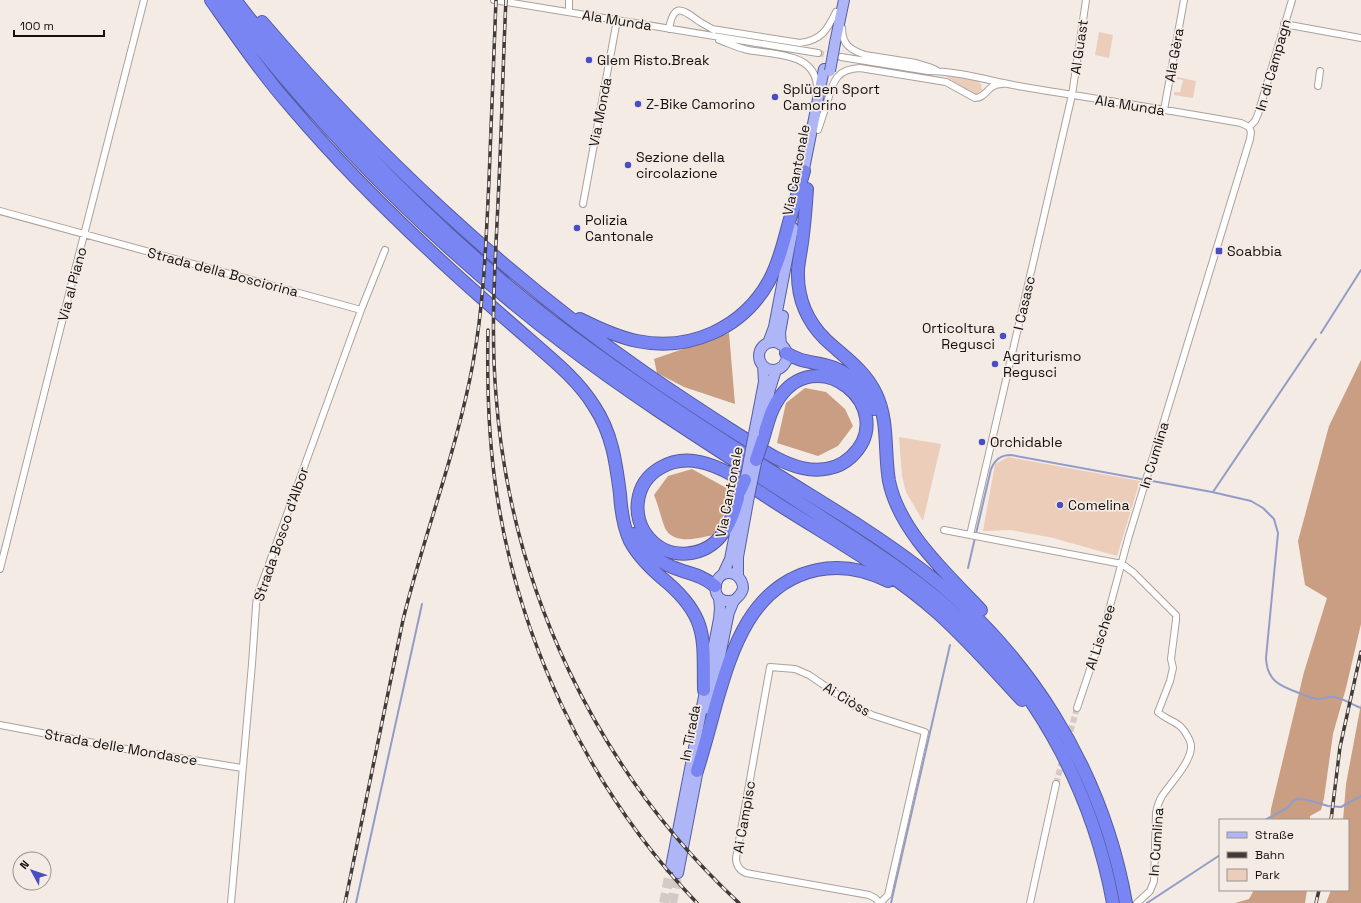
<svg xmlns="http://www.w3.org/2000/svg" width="1361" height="903" viewBox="0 0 1361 903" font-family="'Space Grotesk',sans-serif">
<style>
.green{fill:#ebcdba}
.forest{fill:#ca9e82}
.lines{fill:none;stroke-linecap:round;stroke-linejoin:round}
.stream{stroke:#939cc8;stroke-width:2}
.minor-tunnel{stroke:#d3cac5;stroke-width:6;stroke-dasharray:6 3;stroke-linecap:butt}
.primary-tunnel{stroke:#d3cac5;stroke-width:10;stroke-dasharray:10 5;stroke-linecap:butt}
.minor-casing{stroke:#aaa19c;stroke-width:8}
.primary-casing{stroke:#555ca2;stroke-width:12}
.motorway-casing{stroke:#555ca2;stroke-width:14}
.minor{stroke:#fff;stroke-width:6}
.primary{stroke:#afb6f7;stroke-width:10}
.motorway{stroke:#7985f2;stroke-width:12}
.rail-casing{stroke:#403b39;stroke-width:3.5}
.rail{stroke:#f5ebe5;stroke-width:2;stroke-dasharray:6;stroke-linecap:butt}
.primary-bridge-casing{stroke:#555ca2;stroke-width:12;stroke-linecap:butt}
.motorway-bridge-casing{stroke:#555ca2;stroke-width:14;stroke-linecap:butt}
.primary-bridge{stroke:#afb6f7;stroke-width:10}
.motorway-bridge{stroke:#7985f2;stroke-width:12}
.poi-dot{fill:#494dc3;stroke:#f5ebe5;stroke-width:1.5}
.labels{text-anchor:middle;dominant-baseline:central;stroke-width:3.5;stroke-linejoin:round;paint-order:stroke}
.street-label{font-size:14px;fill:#120f0d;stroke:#f5ebe5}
.poi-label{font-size:14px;fill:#120f0d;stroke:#f5ebe5;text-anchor:start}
</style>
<rect width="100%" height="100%" fill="#f5ebe5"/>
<path class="green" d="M1099,32L1113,35L1109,58L1095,55Z
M945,76L976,80L981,84L982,90L978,94H973Z
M1177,77L1196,81L1193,98L1174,95V92H1180L1183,80L1177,79Z
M899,437L941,444L923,521L906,492L902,476Z
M1008,457L1140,481L1117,556L1053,538L1011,530L983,531L995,464Z"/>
<path class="forest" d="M729,333L735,404L684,387L657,373L654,359Z
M1361,360V624L1346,688L1333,734L1324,798L1321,810L1310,816V820H1270L1271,809L1304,672L1327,598L1305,585L1298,541L1329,426Z
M805,388L826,392L845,409L853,426L838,446L818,456L777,443L786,403Z
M692,469L732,491L726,511L713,535C699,538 676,545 666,530C662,522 658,504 654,495L668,476Z
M1361,704V903H1326L1331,890H1348V820H1343L1346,784Z
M1254,890H1307L1305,903H1235L1249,899Z"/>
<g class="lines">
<path class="stream" d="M1321,333L1361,270
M1213,492L1316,339
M968,568L991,469C995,460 1000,455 1011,455L1212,492L1251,501L1263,508L1274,519L1278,533L1266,658C1267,681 1280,686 1299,693C1305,695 1311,698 1317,699C1323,699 1329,696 1335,697C1344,699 1353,705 1361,708
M1265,820L1287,808L1293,801L1297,799L1308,800L1328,806L1341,807L1361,796
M356,903L422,604
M891,903L950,645
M1147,903L1220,855"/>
<path class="minor-tunnel" d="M818,53L835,56
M1068,740L1077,708
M1056,784L1063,758"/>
<path class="primary-tunnel" d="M664,903L671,867
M672,903L678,873"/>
<g class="minor-casing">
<path id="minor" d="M494,0L818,53
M569,0V12
M1284,24L1361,38
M842,28C842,45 851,50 865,55L916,63L929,67L936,70
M669,29C674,0 684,11 700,22C705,25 709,27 714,30
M712,29L800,43C822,40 827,30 836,12
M719,40C728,43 738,48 748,50C774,55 818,52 817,90
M841,57L928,71C960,71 993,82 1024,87C1097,99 1169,110 1241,123L1249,127
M1318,86L1320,71
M1164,110L1184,0
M1249,127L1255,121L1258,114L1292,0
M818,130C821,121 824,112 827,103C833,83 835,69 860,68L946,82L975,98C987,98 987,84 1002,84
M583,204L617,20
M0,211L361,310
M944,530L1122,564L1134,573L1176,615V620L1171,659L1173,668L1170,681L1158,712C1165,719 1175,721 1181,727C1185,731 1191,741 1191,746C1192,761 1170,784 1162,796C1159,801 1157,807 1156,813L1154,881L1150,891L1137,903
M970,535L1072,95L1086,0
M0,569L75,270L144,0
M770,667L795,669L809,675L853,705L872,715L925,732L888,895L880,903L875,898L869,895L746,873C739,870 736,865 736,858Z
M1077,708L1105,625L1128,539L1250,139L1251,132L1249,127
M0,725L131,750L242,768
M231,903L252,664L256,606L257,597L361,310L385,250
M1030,903L1056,784"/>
</g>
<g class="primary-casing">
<path id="primary" d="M835,43L844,0
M802,179L824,69
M759 356a14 14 0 1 1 28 0a14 14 0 1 1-28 0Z
M768,343L774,327L793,228
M781,345L780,333L783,316
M763,422L770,389L776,370
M754,434L764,382L763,366
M723,574L730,559L741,504
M738,576V557L749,496
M709,709L729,612C731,609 732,604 734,601C738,596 742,595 743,588C743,583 740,578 736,575C713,563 705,608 735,600
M671,867L719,619L720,608L719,598
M678,873L699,764"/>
</g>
<g class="motorway-casing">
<path id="motorway" d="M211,0C237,37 263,75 293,109C339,163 389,213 441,261C470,288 500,314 530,340C553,360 578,380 594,406C612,433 616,462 620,494C621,510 623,526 630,541C639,558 653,571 668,583C709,619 703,641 704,690
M222,0C321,130 436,246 566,345C647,407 735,460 820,516C872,550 923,582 967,625C1043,699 1094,798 1113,903
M235,0C327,119 431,227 550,320C619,373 692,421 765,467C817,500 870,530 918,567C1027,649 1102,768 1126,903
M262,22C373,152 505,276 645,373C677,395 709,416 742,437C761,449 780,463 802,468C820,472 838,469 851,457C902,409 815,336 776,403C769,414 767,427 763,439
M807,189C806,204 805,219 803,234C802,246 799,258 798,270C797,297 806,320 825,339C844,357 865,370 876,394C889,421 884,452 889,481C899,531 947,574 981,610
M580,319C598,328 617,337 637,341C690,352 743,328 769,281C778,264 783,245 788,226C793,208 799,189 804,171
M786,353C801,362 808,361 825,365C847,370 866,387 874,409
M740,491C736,505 732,521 723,533C706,558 669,561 649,538C640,528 636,514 638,501C642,471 672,456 700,462C728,468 754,489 778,504C833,539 891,571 939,614C969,641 995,671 1022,700
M634,534C643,548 655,560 672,567C689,574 700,574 715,586
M697,771C704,749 710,726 716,704C732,648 752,584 817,570C841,565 866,570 888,581"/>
</g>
<use href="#minor" class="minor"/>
<use href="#primary" class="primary"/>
<use href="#motorway" class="motorway"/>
<g class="rail-casing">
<path id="rail" d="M506,0C503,60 502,120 499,181C496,252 490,324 496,395C510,588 597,771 739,903
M488,330C487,378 488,426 494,474C514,633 586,787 697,903
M1331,820L1340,747L1361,652
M345,903L403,620C424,534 457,451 473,363C484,303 486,242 489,180C491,120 494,60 496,0
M1316,903L1319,890"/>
</g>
<use href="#rail" class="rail"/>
<g class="primary-bridge-casing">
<path id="primary-bridge" d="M830,71L835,43
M744,487L754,434
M749,496L758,453"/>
</g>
<g class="motorway-bridge-casing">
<path id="motorway-bridge" d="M756,460L763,439
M740,491L745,480"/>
</g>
<use href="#primary-bridge" class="primary-bridge"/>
<use href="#motorway-bridge" class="motorway-bridge"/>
</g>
<g class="poi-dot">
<circle cx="589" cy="60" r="4"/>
<circle cx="775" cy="97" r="4"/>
<circle cx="638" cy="104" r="4"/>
<circle cx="628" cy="165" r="4"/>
<circle cx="577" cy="228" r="4"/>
<rect x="1215" y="247" width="8" height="8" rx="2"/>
<circle cx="1003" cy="336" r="4"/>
<circle cx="995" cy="364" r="4"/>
<circle cx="982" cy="442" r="4"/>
<circle cx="1060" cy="505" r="4"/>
</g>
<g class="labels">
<g class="street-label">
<text transform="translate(617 20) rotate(9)">Ala Munda</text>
<text transform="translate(1079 47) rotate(-82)">Al Guast</text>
<text transform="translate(1174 55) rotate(-80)">Ala Gèra</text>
<text transform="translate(1273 65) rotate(-74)">In di Campagn</text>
<text transform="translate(1130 105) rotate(9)">Ala Munda</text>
<text transform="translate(600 112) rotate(-79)">Via Monda</text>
<text transform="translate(796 170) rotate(-79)">Via Cantonale</text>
<text transform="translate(223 272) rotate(15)">Strada della Bosciorina</text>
<text transform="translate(72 284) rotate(-75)">Via al Piano</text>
<text transform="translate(1024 303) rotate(-77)">I Casasc</text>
<text transform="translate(1154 455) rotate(-73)">In Cumlina</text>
<text transform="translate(729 492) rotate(-79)">Via Cantonale</text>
<text transform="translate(281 534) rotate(-71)">Strada Bosco d'Albor</text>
<text transform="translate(1100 637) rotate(-72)">Al Lischee</text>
<text transform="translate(847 699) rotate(31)">Ai Ciòss</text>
<text transform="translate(690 733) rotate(-79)">In Tirada</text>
<text transform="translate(121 747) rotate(10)">Strada delle Mondasce</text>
<text transform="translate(744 817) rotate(-80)">Ai Campisc</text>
<text transform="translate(1156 842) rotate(-86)">In Cumlina</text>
</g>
<g class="poi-label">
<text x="597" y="60">Glem Risto.Break</text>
<text x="783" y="89">Splügen Sport<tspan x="783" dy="16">Camorino</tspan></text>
<text x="646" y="104">Z-Bike Camorino</text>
<text x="636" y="157">Sezione della<tspan x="636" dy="16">circolazione</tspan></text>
<text x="585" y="220">Polizia<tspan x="585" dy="16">Cantonale</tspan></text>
<text x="1227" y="251">Soabbia</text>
<text x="995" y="328" text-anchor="end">Orticoltura<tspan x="995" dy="16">Regusci</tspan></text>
<text x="1003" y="356">Agriturismo<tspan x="1003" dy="16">Regusci</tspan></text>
<text x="990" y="442">Orchidable</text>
<text x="1068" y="505">Comelina</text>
</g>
</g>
<rect x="1219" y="819" width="130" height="72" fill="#f5ebe5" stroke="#9a938f"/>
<rect x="1227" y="832" width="20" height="6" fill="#afb6f7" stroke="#9a938f"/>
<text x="1255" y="839" font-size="12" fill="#120f0d">Straße</text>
<rect x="1227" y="852" width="20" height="6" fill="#403b39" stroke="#9a938f"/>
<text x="1255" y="859" font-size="12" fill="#120f0d">Bahn</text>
<rect x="1227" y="869" width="20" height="12" fill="#ebcdba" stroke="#9a938f"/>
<text x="1255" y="879" font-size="12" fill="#120f0d">Park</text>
<g transform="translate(32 871) rotate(310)"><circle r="19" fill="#f5ebe5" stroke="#9a938f"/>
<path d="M0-3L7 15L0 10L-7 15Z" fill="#494dc3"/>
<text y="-6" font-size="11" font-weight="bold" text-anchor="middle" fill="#120f0d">N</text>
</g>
<path d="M14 30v6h90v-6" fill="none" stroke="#120f0d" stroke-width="2"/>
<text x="20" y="30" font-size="12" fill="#120f0d" stroke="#f5ebe5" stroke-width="3" paint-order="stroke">100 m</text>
</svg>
